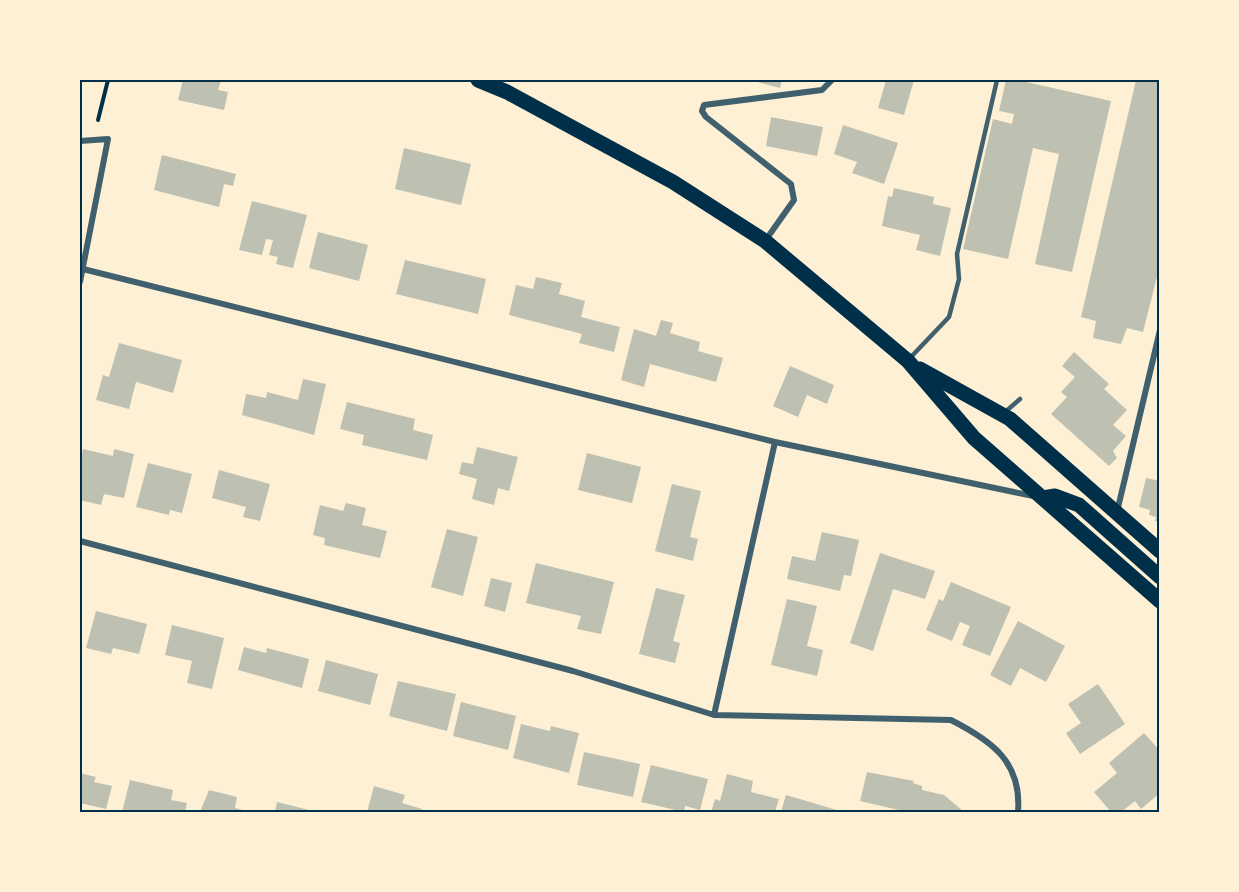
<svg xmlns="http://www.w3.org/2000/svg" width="1239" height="892" viewBox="0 0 1239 892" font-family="'Times New Roman',serif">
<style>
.building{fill:#bec0b2}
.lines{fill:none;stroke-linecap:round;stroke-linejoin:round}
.path{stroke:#003049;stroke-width:4}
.service{stroke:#3f606c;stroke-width:4.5}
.minor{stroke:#3f606c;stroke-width:6}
.primary{stroke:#003049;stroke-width:15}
.neatline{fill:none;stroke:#003049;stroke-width:2}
</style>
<rect width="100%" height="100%" fill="#fdf0d5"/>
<path class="building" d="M183,80H221L218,90L228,92L224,110L178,100Z
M750,80H782L780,88Z
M886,80H914L904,115L878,108Z
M1006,80H1017L1111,101L1072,272L1035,264L1059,154L1033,148L1008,259L963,249L993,119L1012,124L1014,114L999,111Z
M1136,80H1160V265L1143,332L1127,328L1121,344L1093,338L1096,321L1081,317Z
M771,117L823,127L817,156L766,146Z
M843,125L898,143L884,184L852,173L857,162L834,154Z
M404,148L471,164L461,205L395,189Z
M162,155L236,174L233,186L224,184L219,207L154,190Z
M894,188L934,197L933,204L951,208L940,256L916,250L920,235L882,226L888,196L892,197Z
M252,201L307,215L293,268L276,264L278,257L269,255L273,240L266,239L262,255L239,250Z
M318,232L368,245L359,281L309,268Z
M405,260L486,279L478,314L396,294Z
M536,277L562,283L559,294L585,301L581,317L620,327L614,352L579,343L582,334L509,315L516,285L533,289Z
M661,320L673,323L670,333L700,342L698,351L723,358L716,382L650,364L644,387L621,380L634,329L656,336Z
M119,343L182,360L173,393L136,382L129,409L96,400L103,375L109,377Z
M1074,352L1109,384L1104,389L1127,410L1113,425L1126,436L1113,451L1117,458L1109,466L1051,414L1067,397L1061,392L1075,377L1062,366Z
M790,366L834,385L827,404L807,395L798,417L773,406Z
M303,379L326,384L314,435L242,415L246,394L266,398L267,392L298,400Z
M347,402L415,419L413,430L433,435L427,460L362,445L364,435L340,429Z
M477,447L518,457L509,491L498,488L494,505L472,499L477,479L459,474L462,462L473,464Z
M83,449L113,456L114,449L134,454L124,498L104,494L101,505L80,500V466Z
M587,453L641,467L632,503L578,490Z
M148,463L192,474L182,513L170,510L169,515L136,507Z
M219,470L270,484L260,521L243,517L246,507L212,498Z
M1146,478L1160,481V522L1155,521L1156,517L1149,515L1150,510L1139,507Z
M672,484L701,491L690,537L698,539L693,561L655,551Z
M346,503L366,508L362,525L387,531L380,558L324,545L325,538L313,535L320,505L343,511Z
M447,529L478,537L463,596L431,587Z
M822,532L859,540L851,576L844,575L840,591L787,579L792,556L815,561Z
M880,553L935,571L925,599L893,589L873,651L850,643Z
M536,563L614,582L601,634L577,629L581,616L526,603Z
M491,578L512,583L505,612L484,606Z
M951,582L1011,607L990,656L962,645L970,626L960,622L952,641L926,630L939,599L943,601Z
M656,588L685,595L673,641L680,643L675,663L639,654Z
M787,599L817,606L807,646L823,650L817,676L771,665Z
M96,611L147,624L139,654L113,648L111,654L86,648Z
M1018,621L1065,646L1046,682L1020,668L1011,686L990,675Z
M172,625L224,638L212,689L187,683L192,661L165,655Z
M244,647L266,653L267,648L309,659L302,688L238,670Z
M326,660L378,674L370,705L318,691Z
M398,681L456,694L447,731L389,716Z
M1098,684L1125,724L1080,754L1066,733L1081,723L1068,704Z
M461,702L516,716L508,750L453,736Z
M521,724L550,731L551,726L579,733L569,773L513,758Z
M1144,733L1160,751V793L1141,809L1135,801L1121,812H1111L1094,792L1117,773L1109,763Z
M584,752L640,764L633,797L577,785Z
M651,765L708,779L700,810L685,806L684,812L641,802Z
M867,772L914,781L913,783L922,786V790L944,795L963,811L907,812L860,801Z
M80,773L96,777L94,782L112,786L106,809L80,803Z
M727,774L753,781L751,792L779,799L775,812H711L715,799L720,801Z
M130,780L173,790L171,800L187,803L185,812H122Z
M374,786L405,795L402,803L422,809L421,812H367Z
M209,790L237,797L235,808L250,812H200Z
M786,795L810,802L843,812H781Z
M277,802L317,812H275Z"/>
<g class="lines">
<path class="path" d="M98,120L108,80"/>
<path class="service" d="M910,358L949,317L959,279L957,254L997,80
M1004,413L1020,399"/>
<path class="minor" d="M80,141L108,139L80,282
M765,241L794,200L791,184L706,117L702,111L704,105L822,90L832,80
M83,269L775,442L1033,496
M1117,512L1160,330
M80,541L573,671L714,715L951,720C992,741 1022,762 1018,812
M714,715L775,442"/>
<path class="primary" d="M478,80L507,92L673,182L765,241L908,361L974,438L1160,601
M920,369L1010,419L1160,551
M1043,498L1055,496L1079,505L1160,577"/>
</g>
<rect width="1239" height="892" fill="none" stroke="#fdf0d5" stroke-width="162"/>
<rect x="81" y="81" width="1077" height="730" class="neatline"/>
</svg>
